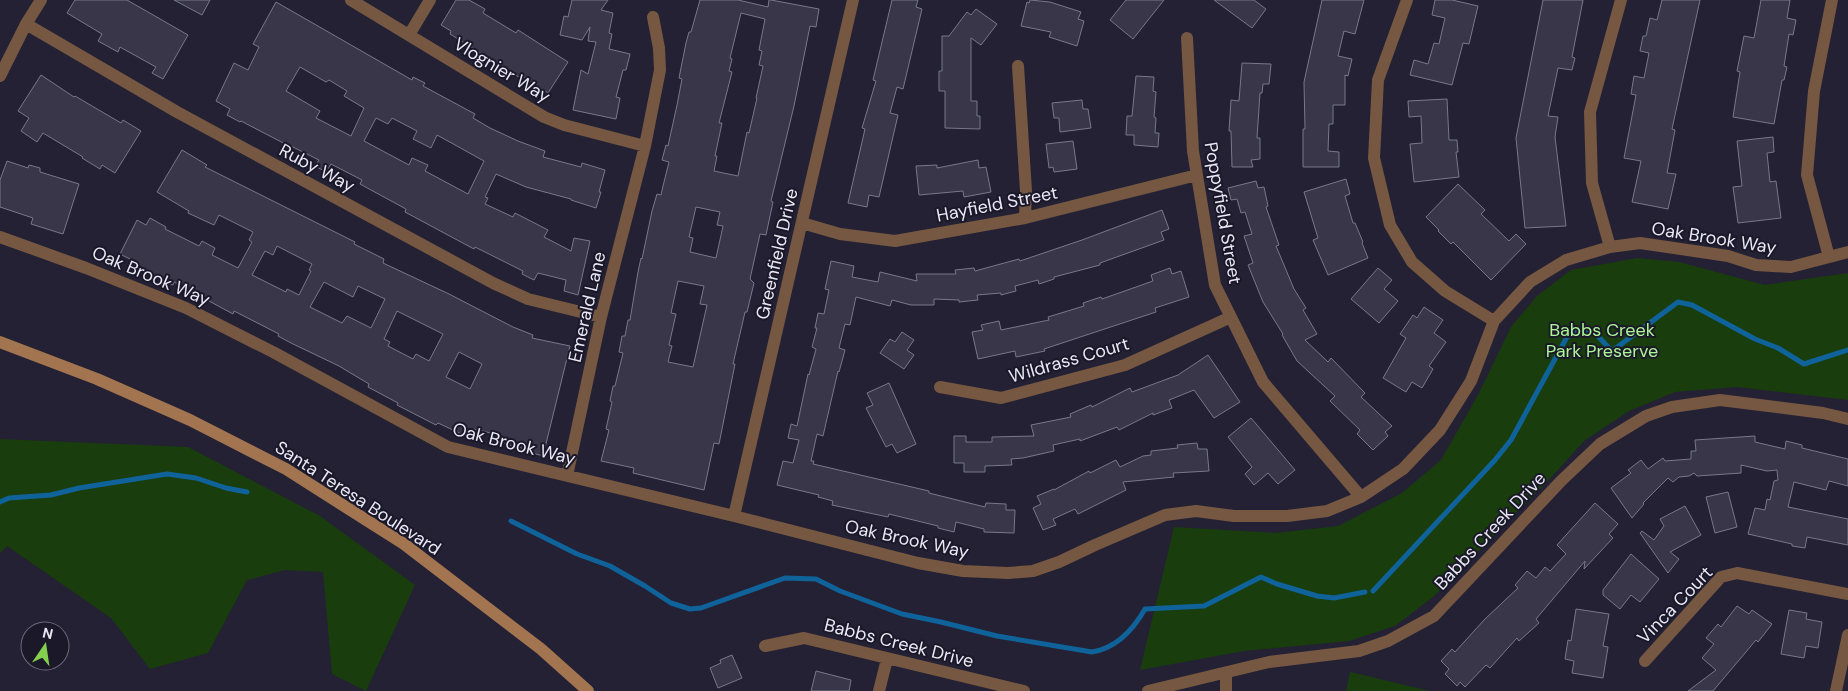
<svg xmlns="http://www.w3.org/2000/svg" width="1848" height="691" viewBox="0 0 1848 691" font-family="'DM Sans',sans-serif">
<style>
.green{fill:#1a3d0d}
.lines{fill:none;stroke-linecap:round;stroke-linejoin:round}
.stream{stroke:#0f639a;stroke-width:5}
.building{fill:#393649;stroke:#79778c;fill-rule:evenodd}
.street{stroke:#755742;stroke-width:12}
.secondary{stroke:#a37450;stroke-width:12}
.labels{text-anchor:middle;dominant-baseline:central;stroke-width:4;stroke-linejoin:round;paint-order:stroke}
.street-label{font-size:18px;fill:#e9e8f4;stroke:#1a1829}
.park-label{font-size:18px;fill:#adf696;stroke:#1a1829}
</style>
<rect width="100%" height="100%" fill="#232133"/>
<path class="green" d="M1637,258L1679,262L1765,285L1848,273V400L1737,387L1675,392L1629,411L1584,441L1546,483L1433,597L1395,626L1349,641L1244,651L1140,670L1174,527L1275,533L1338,526L1402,493L1441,460L1479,393L1511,327L1537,296L1571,270Z
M0,439L188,447L320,516L415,585L366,691L332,674L323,572L285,570L247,580L208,653L150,669L111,618L7,546L0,553Z
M1350,672L1430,691H1346Z"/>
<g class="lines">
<path class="stream" d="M0,502L9,498L51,495L79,488L167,474L196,478L226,488L247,492
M511,521L577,554L610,566L645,586L671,603L690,609L701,608L785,578L816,579L840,591L902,614L941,622L997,636L1092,652C1117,648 1133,630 1145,609L1204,606L1261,577L1277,584L1317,596L1334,598L1365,592
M1373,591L1495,460L1511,440L1567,337L1582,329L1593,331L1612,351L1678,302L1692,305L1755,339L1778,348L1804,364L1848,350"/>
</g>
<path class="building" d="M75,0H127L188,35L163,79L152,73L156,67L120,47L118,52L98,41L102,34L67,13Z
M174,0H210L202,15Z
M456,0H469L485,9L483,13L516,33L518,30L568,62L548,93L524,77L522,79L450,34L451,31L441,25Z
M572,0H608L601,10L613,13L609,33L612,34L609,49L630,54L626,70H623L616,97L620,98L616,119L573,110L581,70L588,74L596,42L588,41L590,27L582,40L560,35L564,16L568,17Z
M700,0H738L768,7L769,0H771L819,9L816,27L810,26L794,106L771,201L773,202L766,235L760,234L750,279L754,283L747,312H745L733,364H735L719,444L714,443L704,490L633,473L634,468L601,461L609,430L606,429L612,402L610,401L613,386H615L623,353L619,352L622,336H625L628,320H630L638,272L641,258L642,259L652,211L657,194L661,195L663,186L669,162L662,160L666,145L668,146L677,105L682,79L679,78L686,43L689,32H691ZM741,13L765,19L759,50L762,51L759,65L763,66L756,98H757L749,133L747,132L738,176L714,171L717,156H715L722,123H719L732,72L729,71L732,59L730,58ZM696,207L720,212L717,225L723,226L716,258L690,252L693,238L689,237ZM678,281L704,286L700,304L707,305L693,367L668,362L672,346L669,345L676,314L671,313Z
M892,0H918L916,7L922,9L903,89L897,87L890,113L898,115L879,197L869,195L867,207L848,203L865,129L862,128L876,81L873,80Z
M1030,0L1050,2L1081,12L1078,19L1084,21L1077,46L1049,37L1051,32L1021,26L1027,2L1029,3Z
M1126,0H1164L1133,39L1110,20Z
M1214,0H1254L1266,9L1252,28Z
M1322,0H1364L1355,34L1344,31L1338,56L1352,59L1348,76L1345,75V105H1333V124H1329L1328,151L1339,152V167H1303V129H1305L1304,82Z
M1435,0H1452L1478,6L1469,44L1463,43L1452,85L1410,75L1414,60L1428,64L1434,43L1439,44L1445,18L1432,15Z
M1543,0H1583L1572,57L1575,58L1572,70L1558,68L1548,116L1558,117L1555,137L1566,226L1525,228L1516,138Z
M1662,0H1700L1672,129L1675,130L1667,173L1676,174L1668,209L1632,202L1641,161L1624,158L1636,95L1631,94L1634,76L1644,78L1649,53L1640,51L1643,36H1646L1650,18L1657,20Z
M1761,0H1790L1787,18L1796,20L1793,35L1789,34L1784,66L1787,67L1784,80H1782L1774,124L1733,117L1740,72L1737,71L1744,36L1754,38Z
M276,2L412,80L413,77L425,83L423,86L475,114L473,118L490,128L518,141L545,151L543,157L581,167L582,163L605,170L599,192H601L596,208L571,200V199L526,187L496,174L485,197L488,198L485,204L513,217L515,213L548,230L544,237L571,251L574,238L590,241L578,295L564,291L566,280L538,273L534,280L522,274L523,271L475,247L474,249L405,212L406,209L360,184L362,180L331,164L326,172L315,166L319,160L289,145V146L241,121L240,122L227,115L230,109L216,101L234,63L248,70L259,47L253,44ZM300,67L326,82L329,80L347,91L344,96L364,108L351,136L316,118L320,111L286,91ZM376,118L388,124L392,118L417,131L413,139L431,148L437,135L484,161L468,194L425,171L428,165L412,158L409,165L364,141Z
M976,9L997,24L981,45L971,38V101H977V116H980V129L945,128V91H939V71H942V36H949L967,12L971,15Z
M1242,63L1271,64L1269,84H1263L1262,93H1260L1257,138H1260V159L1251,160L1253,167H1232L1231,131H1229L1231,100L1239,101Z
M41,75L74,97L75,96L121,123L123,120L141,131L115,173L102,165L100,169L82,158L83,157L43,133L37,142L21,131L29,118L18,111Z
M1136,76L1154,77L1153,91L1156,92L1154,117L1156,118L1155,133H1159L1158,147L1134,145V135H1126L1127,116H1132Z
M1447,99L1449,140H1457L1458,152H1456L1459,177L1414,182L1410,144L1422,143L1421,116L1409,117L1408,101Z
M1082,100L1083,109H1088L1091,128L1060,132L1059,118H1054L1052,103Z
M1773,137L1774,152L1767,153L1770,182L1776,181L1781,218L1738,223L1733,187L1742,186L1737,141Z
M1073,141L1077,169L1054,172L1053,167L1049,168L1046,144Z
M182,150L207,165L205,167L355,242L354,244L384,259L383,263L449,294L513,327L533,335L532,338L570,346L543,456L529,452V450L497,442L499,435L474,429L470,438L438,423L436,425L397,405L398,403L368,387L369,384L339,366L291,343L278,336L279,334L234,311L233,314L174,282L173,285L131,266L134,261L120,254L137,220L146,225L150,218L166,227L165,229L199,246L202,241L215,248L212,255L238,268L252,242L249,240L253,232L219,215L214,225L188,213L189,211L157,192ZM277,246L312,264L309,270L311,271L299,295L287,289L286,292L252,275L265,251L273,255ZM324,282L353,297L358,286L385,299L371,328L347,316L342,323L310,307ZM397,311L443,334L429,361L416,354L413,359L388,346L390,342L384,339ZM459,352L482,364L470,389L446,377Z
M978,160L979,168L986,167L991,192L964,197L963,191L919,195L916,166L937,165V168Z
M7,161L28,168L29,165L40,168V172L79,184L63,234L31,224L33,218L0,207V180Z
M1346,179L1350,194L1345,196L1353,223H1355L1363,242L1362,243L1368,258L1328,275L1313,240L1318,238L1304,192Z
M1256,181L1258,188L1264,187L1268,206L1266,207L1279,245L1276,246L1294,289L1306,308L1303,310L1317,334L1305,340L1328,362L1331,358L1365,393L1361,397L1392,426L1385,432L1388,436L1373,450L1357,434L1360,430L1330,401L1335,396L1297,361L1282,335L1283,334L1263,302L1248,265L1253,263L1244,236L1252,234L1245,212L1241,213L1237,199L1231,200L1228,188Z
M1458,184L1485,210L1481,214L1509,241L1516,234L1526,244L1491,280L1453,242L1451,244L1438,231L1439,230L1426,217Z
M1162,210L1169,229L1161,232L1164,240L1100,263V265L1054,277V279L1039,284L1038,280L1015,286L1016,291L1001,295V293L977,295L978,300L959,302V300L934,299V305H911L892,300L890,306L856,297L850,325L845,324L839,348L845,350L839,372L838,371L823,436L817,434L811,461H814L813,464L929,491V493L985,507L986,503L1006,504V510H1015L1014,533L984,532V529L956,522L954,532L938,528V526L889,514L888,517L832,505L833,501L818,497L819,495L777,485L783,461L793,463L799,440L788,438L791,424L797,426L808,374L809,375L816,349L812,347L817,328H815L818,313L824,314L829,290L825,289L831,261L854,266L852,277L878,282L880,272L917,281L916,274H956L955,270L974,268L975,271L1019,259L1020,261L1082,240Z
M1170,268L1172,274L1181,271L1189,297L1155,308L1156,312L1044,349L1045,351L1016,357L1015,351L978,359L972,332L983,330L981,325L999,321L1001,330L1049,320L1048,317L1084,306L1083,303L1101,297L1102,299L1153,281L1151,275Z
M1378,268L1392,280L1384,289L1398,301L1379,323L1351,299Z
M1424,307L1443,320L1434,333L1446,342L1429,366L1433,369L1422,388L1412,382L1406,392L1383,378L1406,338L1400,334L1413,315L1417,318Z
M902,332L914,340L907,350L914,355L904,369L880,353L890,339L895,342Z
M1208,355L1240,402L1214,418L1194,390L1169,400L1172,408L1153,415V413L1119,430L1117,427L1080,441V439L1053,445L1054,451L1023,458L1011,459L1012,465L985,466V472H964V463H954V436H966V442H992V437L1034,436L1031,425L1071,417L1070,414L1091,405L1092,407L1130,388L1132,392L1178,375Z
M889,383L916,444L897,453L892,444L886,447L866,408L873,405L867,393Z
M1251,418L1295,470L1278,484L1268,473L1254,485L1245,474L1252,467L1228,437Z
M1755,436V442L1785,449L1786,441L1802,445V448L1848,459V486L1829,481L1826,490L1794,482L1788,507L1848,519V545L1807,537L1805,548L1792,546V544L1748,534L1755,508L1765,510L1767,499L1770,500L1774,481L1778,480L1777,470L1767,471L1741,465V473L1697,476L1694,473L1689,476L1679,477L1673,482L1668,478L1643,503L1644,504L1632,518L1611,488L1631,473L1628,470L1641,460L1648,469L1663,458L1665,461L1691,459V451H1696L1695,440Z
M1197,443L1198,449H1207L1209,471L1173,473L1174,477L1123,482L1126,490L1078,514L1075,509L1053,519L1056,525L1043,530L1033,508L1041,504L1037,496L1054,489V490L1089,471L1090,473L1116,460L1120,467L1143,456L1151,455V451L1178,448L1177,445Z
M1728,492L1737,527L1715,533L1706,497Z
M1595,503L1618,524L1609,534L1613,538L1584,569L1585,561L1536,619L1539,623L1519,641L1517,638L1490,668L1486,665L1465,687L1460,682L1457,686L1445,674L1449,669L1441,661L1452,649L1455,652L1485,619L1518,588L1515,585L1527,571L1536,578L1545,567L1550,571L1566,554L1557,545Z
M1685,506L1701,535L1670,552L1679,559L1668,573L1640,533L1642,531L1654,540L1664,526L1660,519Z
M1631,554L1659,579L1640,602L1631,595L1620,609L1603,595V590Z
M1737,606L1749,614L1752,610L1772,624L1758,642L1756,640L1713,691H1688L1716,670L1702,658L1714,644L1706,638L1718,624L1721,627Z
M1576,609L1609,614L1603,646L1608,647L1603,678L1572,673L1574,661L1565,659L1568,640L1571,641Z
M1789,610L1807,613L1806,619L1822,622L1818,648L1806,646L1804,658L1781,654Z
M732,655L742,678L718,688L710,668L721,663L720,660Z
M816,671L851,680L849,691H811Z"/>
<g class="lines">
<path class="street" d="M351,0L544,117L564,125L645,146
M1407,0L1378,80L1374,158L1390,225L1412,262L1445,291L1494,321
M26,24L177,112L493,283L528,299L601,317
M409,35L430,0
M1187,38L1193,151L1215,285L1263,382L1361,497
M1018,66L1026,191L1025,218
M0,76L26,24L41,0
M802,223L840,234L895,241L1025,218L1197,175
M0,237L86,268L186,308L273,352L448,447L734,516L918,563L963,571L1008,573L1033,571L1059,562L1095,545L1165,515L1196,511L1234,516H1287L1327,511L1361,497L1403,469L1440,430L1471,381L1494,321L1530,282L1566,260L1610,247L1640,243L1728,256L1756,265L1791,267L1848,252
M1610,247L1592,183L1590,112L1621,0
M1829,257L1807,175L1814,91L1832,0
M940,387L1001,398L1125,365L1231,317
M567,476L601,317L645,146L660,70L659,48L653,17
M734,516L853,0
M765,646L804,638L1024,691
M1645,661L1721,577L1737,573L1848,594
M1226,673V691
M879,691L887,659
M1148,691L1269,662L1359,651L1388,641L1434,616L1561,481L1600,444L1646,416L1672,407L1720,400L1823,413L1848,419
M1836,691L1848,635"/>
<path class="secondary" d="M0,342L97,379L190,420L286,469L404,544L541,649L588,691"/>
</g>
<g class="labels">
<g class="street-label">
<text transform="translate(502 70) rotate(31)">Vlognier Way</text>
<text transform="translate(317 168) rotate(28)">Ruby Way</text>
<text transform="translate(997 204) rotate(-11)">Hayfield Street</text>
<text transform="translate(1223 213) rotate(80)">Poppyfield Street</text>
<text transform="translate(1714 238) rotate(9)">Oak Brook Way</text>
<text transform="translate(777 254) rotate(-77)">Greenfield Drive</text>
<text transform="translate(151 276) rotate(23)">Oak Brook Way</text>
<text transform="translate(587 307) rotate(-77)">Emerald Lane</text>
<text transform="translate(1069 360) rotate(-16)">Wildrass Court</text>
<text transform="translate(514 444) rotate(14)">Oak Brook Way</text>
<text transform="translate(358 498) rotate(33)">Santa Teresa Boulevard</text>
<text transform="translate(1490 531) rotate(-47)">Babbs Creek Drive</text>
<text transform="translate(907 539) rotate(12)">Oak Brook Way</text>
<text transform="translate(1675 605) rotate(-46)">Vinca Court</text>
<text transform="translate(899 643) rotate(14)">Babbs Creek Drive</text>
</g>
<g class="park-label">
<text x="1602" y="330">Babbs Creek<tspan x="1602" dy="21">Park Preserve</tspan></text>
</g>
</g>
<g transform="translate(45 646) rotate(13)"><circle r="24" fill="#1a1829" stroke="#6d6b7a"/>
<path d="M0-4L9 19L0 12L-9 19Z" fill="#84cf4d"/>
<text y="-8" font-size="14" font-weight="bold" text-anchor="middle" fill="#e9e8f4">N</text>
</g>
</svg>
